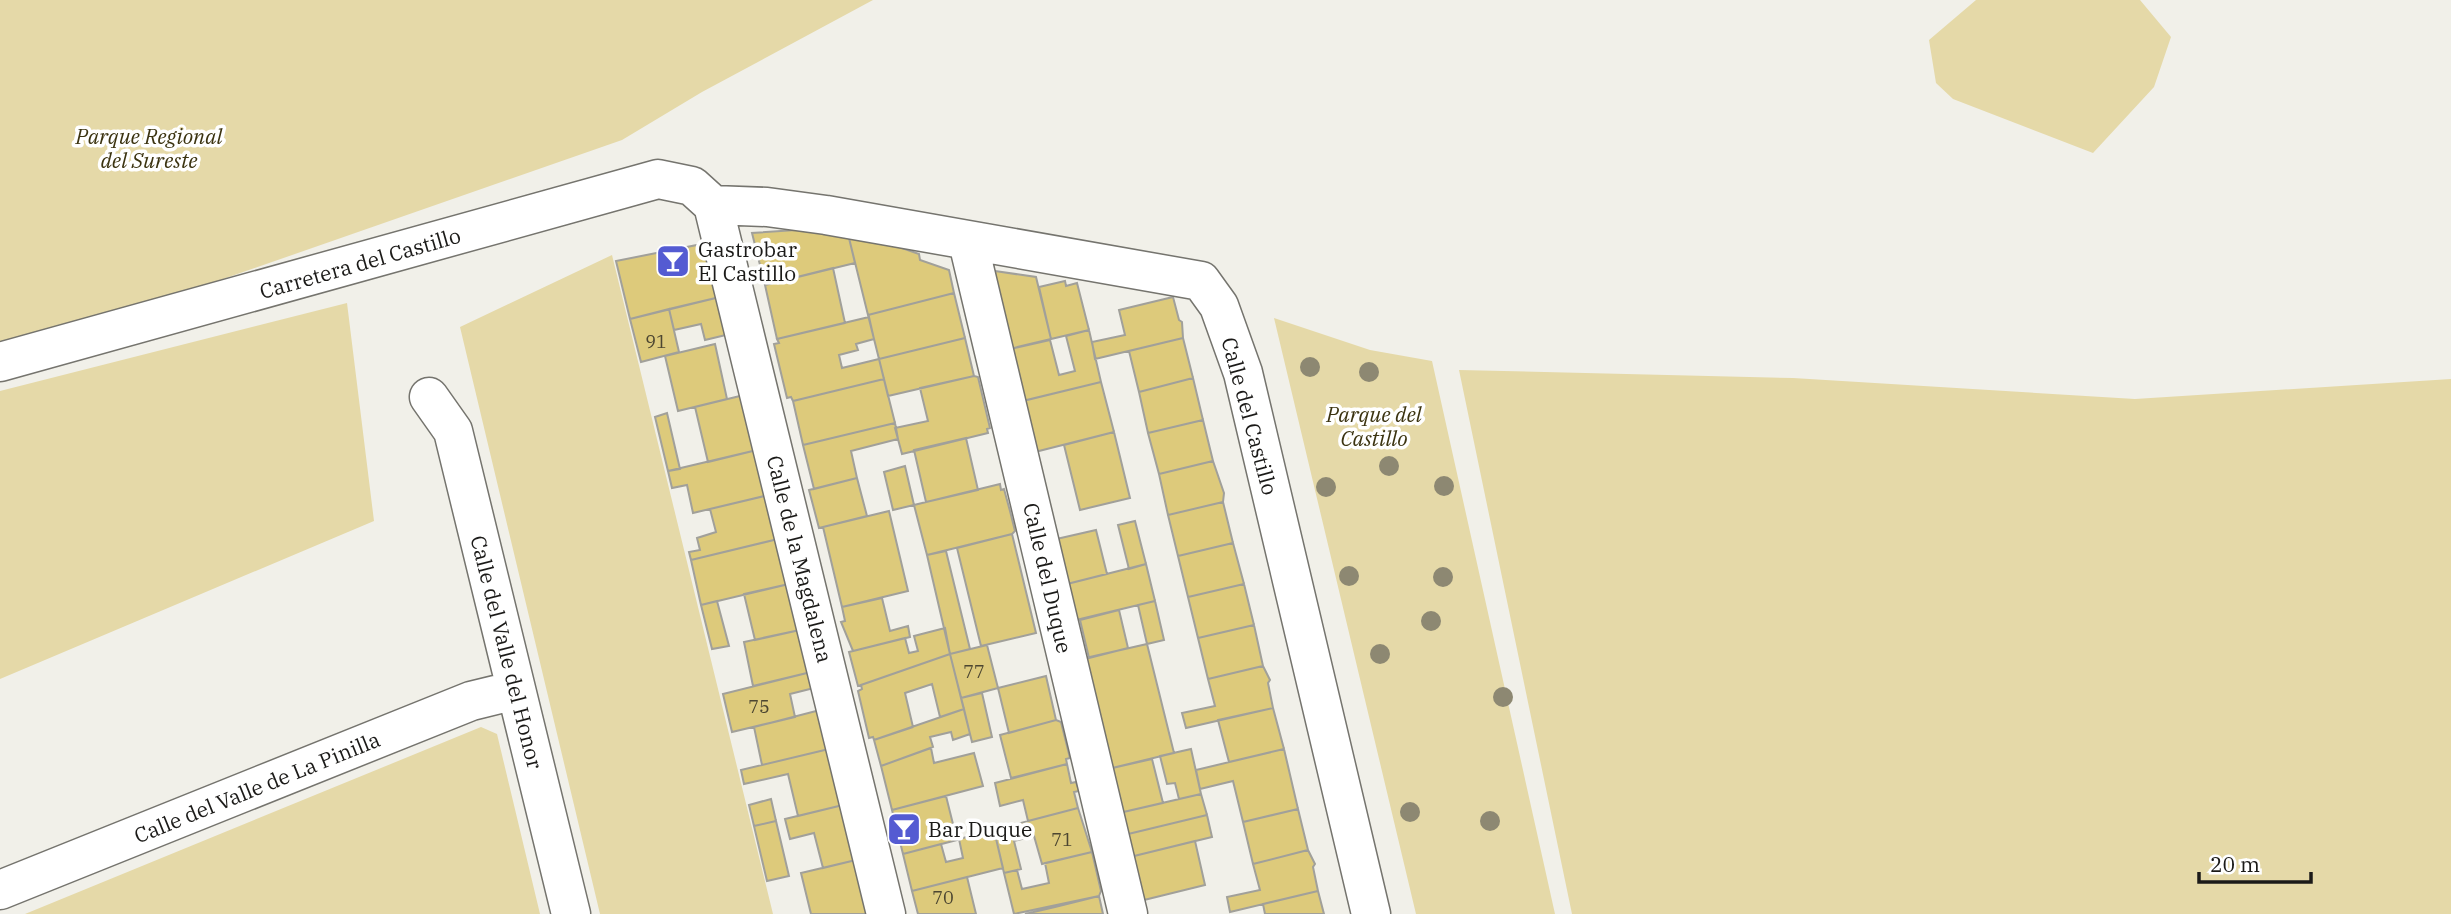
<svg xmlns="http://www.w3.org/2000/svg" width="2451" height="914" viewBox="0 0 2451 914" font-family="'IBM Plex Serif',serif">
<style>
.green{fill:#e5d9a8}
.building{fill:#ddca7b;stroke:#a1a09a;stroke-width:2}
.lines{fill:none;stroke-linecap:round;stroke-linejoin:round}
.minor-casing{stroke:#75746e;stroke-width:41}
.minor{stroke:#fff;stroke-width:38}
.tree{fill:#8d8872}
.labels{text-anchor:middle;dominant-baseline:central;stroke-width:7;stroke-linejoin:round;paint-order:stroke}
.number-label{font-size:18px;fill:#4c4631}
.park-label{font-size:21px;font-style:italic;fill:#3b3310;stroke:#fff}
.poi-label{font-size:21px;fill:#1b1a18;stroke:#fff;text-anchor:start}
.street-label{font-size:21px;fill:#1b1a18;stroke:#fff}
</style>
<rect width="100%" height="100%" fill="#f1f0e9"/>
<path class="green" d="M0,0H873L702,92L622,140L120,315L0,345Z
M1976,0H2140L2171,37L2154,87L2093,153L1953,99L1936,83L1929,40Z
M612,255L634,345L773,914H600L460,327Z
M347,303L374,521L0,679V391Z
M1274,318L1370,350L1432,361L1555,914H1416Z
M1459,370L1793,378L2135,399L2451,379V914H1572Z
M481,727L497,734L540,914H25Z"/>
<path class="building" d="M811,229L848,234L855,263L765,285L752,233Z
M848,234L865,235L919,254L920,260L949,270L954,293L868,315Z
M707,243L720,297L630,319L616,261Z
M833,268L845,323L777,339L765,285Z
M995,271L1036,277L1051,339L1001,351Z
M1065,281L1066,286L1077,283L1089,330L1051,339L1039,287Z
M954,293L965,338L879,359L868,315Z
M720,297L730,334L705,340L701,324L674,330L669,309Z
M1173,297L1179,320L1182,322L1183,338L1095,359L1092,342L1125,335L1119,310Z
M669,309L679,352L641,362L630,319Z
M869,317L874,339L856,344L858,350L839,355L842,368L879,359L884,379L793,401L791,397L787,398L774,344L779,343L777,339Z
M1089,330L1101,382L1019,402L1006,350L1050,340L1059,375L1075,371L1066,336Z
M965,338L974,376L888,396L879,359Z
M1183,338L1193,378L1139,392L1129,351Z
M715,344L727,399L678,411L665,356Z
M974,376L978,377L990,428L987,429L988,433L902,454L895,428L928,421L920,388Z
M1193,378L1203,420L1148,433L1139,392Z
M884,379L895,423L803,445L793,401Z
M1101,382L1114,432L1031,453L1014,403Z
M744,395L757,450L708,462L695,407Z
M667,413L680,469L668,471L655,417Z
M1203,420L1213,461L1159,474L1148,433Z
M895,423L898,439L851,451L857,478L814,489L803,445Z
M1114,432L1130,498L1080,510L1064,445Z
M966,438L978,490L926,502L914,450Z
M757,450L768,495L693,513L687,485L672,488L668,471Z
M1213,461L1224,493L1223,502L1168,515L1159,474Z
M905,466L914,505L893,510L884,472Z
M857,478L867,516L819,528L809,490Z
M1000,484L1001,490L1004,489L1010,511L1015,531L1012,534L927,555L914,505Z
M773,494L778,539L691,560L689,552L700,550L697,538L716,532L710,509Z
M1223,502L1233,543L1178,556L1168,515Z
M889,511L908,591L842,607L823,527Z
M1135,521L1146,564L1129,569L1118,525Z
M1096,530L1107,574L1063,585L1052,540Z
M1012,534L1036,633L981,646L957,548Z
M778,539L789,584L701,605L691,560Z
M1233,543L1244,584L1188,597L1178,556Z
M946,551L970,649L950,654L927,555Z
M1146,564L1155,601L1072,621L1063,585Z
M789,584L800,630L755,640L744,594Z
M1244,584L1254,625L1198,638L1188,597Z
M882,598L890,631L908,626L910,637L853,651L841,622L845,621L842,607Z
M717,601L729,646L712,649L701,605Z
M1155,601L1164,640L1147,644L1138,605Z
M1119,610L1128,648L1089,658L1080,620Z
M1254,625L1263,666L1208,679L1198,638Z
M945,628L950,654L858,686L849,652L905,638L909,653L918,651L914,636Z
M800,630L811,672L753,686L744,642Z
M1147,644L1174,753L1108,769L1081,659Z
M987,645L998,688L961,698L950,654Z
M950,654L964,709L940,717L932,684L905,693L913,727L874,740L873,737L869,738L858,691L862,689L861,685Z
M1263,666L1270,680L1268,683L1273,708L1186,728L1182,713L1215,706L1208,679Z
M811,672L814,688L790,694L795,717L732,732L723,694Z
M1046,676L1056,720L1009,733L998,688Z
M982,693L992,737L972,742L961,698Z
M1273,708L1284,749L1229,762L1218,720Z
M964,709L970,734L953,740L951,732L930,737L933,747L881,766L874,740Z
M820,710L829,749L762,765L754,727Z
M1056,720L1061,722L1070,758L1066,759L1067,764L1011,778L1000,735Z
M931,748L934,763L974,753L983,786L892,810L881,766Z
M829,749L843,805L798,816L788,774L744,784L741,770Z
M1191,749L1201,794L1179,799L1175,783L1167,784L1160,756Z
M1284,749L1298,809L1243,822L1233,781L1200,789L1196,770Z
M1152,759L1163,803L1119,813L1108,769Z
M1067,764L1071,783L1076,782L1079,791L1074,792L1078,808L1028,821L1023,800L1000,806L995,783Z
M1201,794L1207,815L1124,835L1119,813Z
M946,796L957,840L903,854L892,810Z
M771,799L776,821L754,826L749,805Z
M843,805L856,860L823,868L814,833L790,839L785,819Z
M1078,808L1092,852L1042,864L1034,836L1014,841L1021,869L1004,873L994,830Z
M1298,809L1308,850L1253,864L1243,822Z
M1207,815L1212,837L1130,857L1124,835Z
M776,821L789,876L767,881L754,826Z
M994,830L1003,868L912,891L903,854L941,844L946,862L963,858L959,839Z
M1195,841L1205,885L1140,901L1130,857Z
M1308,850L1315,864L1313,867L1318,891L1230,912L1227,897L1260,890L1253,864Z
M1092,852L1101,891L1099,896L1014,914L1004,873L1017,870L1022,889L1049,883L1045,863Z
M856,860L869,914H811L801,873Z
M967,877L976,914H918L912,891Z
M1318,891L1324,914H1265L1263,904Z
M1099,896L1103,914H1025L1055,907Z"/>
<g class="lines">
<g class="minor-casing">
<path id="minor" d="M713,205L767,207L826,215L1201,281L1219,306L1243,373L1371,914
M713,205L886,914
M968,242L1128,914
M0,362L658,179L692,186L713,205
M429,397L453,431L571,914
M0,890L471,701L516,690"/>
</g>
<use href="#minor" class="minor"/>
</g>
<g class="tree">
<circle cx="1310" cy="367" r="10"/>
<circle cx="1369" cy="372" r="10"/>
<circle cx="1389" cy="466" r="10"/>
<circle cx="1444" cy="486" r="10"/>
<circle cx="1326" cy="487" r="10"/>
<circle cx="1349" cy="576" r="10"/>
<circle cx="1443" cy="577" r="10"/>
<circle cx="1431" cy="621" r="10"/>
<circle cx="1380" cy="654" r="10"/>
<circle cx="1503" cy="697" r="10"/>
<circle cx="1410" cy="812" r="10"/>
<circle cx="1490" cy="821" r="10"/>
</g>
<defs>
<g id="bar-square" transform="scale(1.75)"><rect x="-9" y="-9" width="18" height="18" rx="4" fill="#545bd2" stroke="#fff"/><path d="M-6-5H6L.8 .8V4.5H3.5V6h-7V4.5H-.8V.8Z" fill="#fff"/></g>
</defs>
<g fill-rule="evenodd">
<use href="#bar-square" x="673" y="261"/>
<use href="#bar-square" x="904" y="829"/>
</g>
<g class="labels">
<g class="number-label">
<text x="656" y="341">91</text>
<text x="974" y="671">77</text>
<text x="759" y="706">75</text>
<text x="1062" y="839">71</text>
<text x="943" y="897">70</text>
</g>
<g class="park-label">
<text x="149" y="136">Parque Regional<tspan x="149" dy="24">del Sureste</tspan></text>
<text x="1374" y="414">Parque del<tspan x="1374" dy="24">Castillo</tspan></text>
</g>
<g class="poi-label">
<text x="698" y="249">Gastrobar<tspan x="698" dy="24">El Castillo</tspan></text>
<text x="928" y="829">Bar Duque</text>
</g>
<g class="street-label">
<text transform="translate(360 263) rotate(-16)">Carretera del Castillo</text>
<text transform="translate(1250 416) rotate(75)">Calle del Castillo</text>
<text transform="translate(800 559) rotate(76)">Calle de la Magdalena</text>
<text transform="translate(1048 578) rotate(77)">Calle del Duque</text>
<text transform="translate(507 652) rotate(76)">Calle del Valle del Honor</text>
<text transform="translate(257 787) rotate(-22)">Calle del Valle de La Pinilla</text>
</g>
</g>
<path d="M2199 872v10h112v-10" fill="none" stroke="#1b1a18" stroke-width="3.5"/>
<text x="2210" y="872" font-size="21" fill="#1b1a18" stroke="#ffffff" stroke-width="5" paint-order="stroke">20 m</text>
</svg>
